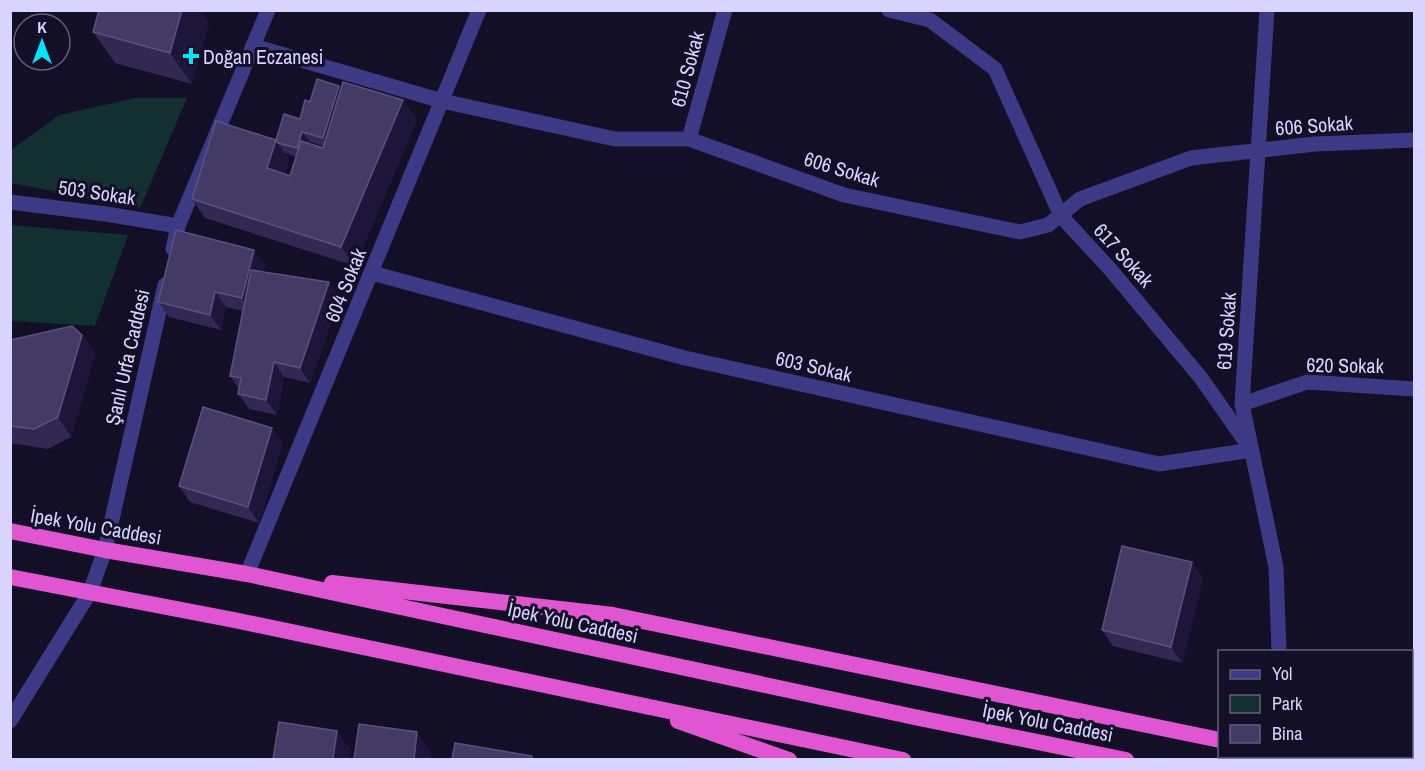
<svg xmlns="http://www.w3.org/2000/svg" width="1425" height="770" viewBox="0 0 1425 770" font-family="'Archivo Narrow',sans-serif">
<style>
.green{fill:#12302f}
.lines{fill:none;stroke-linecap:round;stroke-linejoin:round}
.minor{stroke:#3d3a85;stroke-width:15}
.tertiary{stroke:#3d3a85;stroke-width:15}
.trunk{stroke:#e055d1;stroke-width:16}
.wall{fill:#312854;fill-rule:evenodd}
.shaded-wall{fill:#1d163a}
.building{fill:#433a66;stroke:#5a527e;stroke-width:1.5}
.poi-dot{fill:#00e5ff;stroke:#130f26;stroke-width:2}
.labels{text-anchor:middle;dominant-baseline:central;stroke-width:6;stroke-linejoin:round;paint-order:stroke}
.poi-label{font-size:20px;fill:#d9d4ff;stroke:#130f26;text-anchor:start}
.street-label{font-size:20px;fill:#d9d4ff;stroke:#130f26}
</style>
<rect width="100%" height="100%" fill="#130f26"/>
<path class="green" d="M136,98H187L140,208L11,183V150L59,115Z
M11,225L128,235L95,326L11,321Z"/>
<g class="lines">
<path class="minor" d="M889,10L930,20L995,69L1061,216L1110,269L1201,378L1248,445
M1267,10L1242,404L1276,567L1279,652
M253,46L442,101L615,139H689L844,195L1020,232L1048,225L1080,199L1191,158L1315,144L1414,140
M689,139L725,10
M10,202L106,214L178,226
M372,273L685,358L1159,464L1252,450
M1242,404L1307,382L1414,389
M247,574L479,10"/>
<path class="tertiary" d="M173,249L178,226L268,10
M10,721L90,592L105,550L165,285"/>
<path class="trunk" d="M10,531L105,550L247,574L919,718L1126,760
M10,577L234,620L903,760
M332,583L613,615L1220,740
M678,721L789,760
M1303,756L1319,760"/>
</g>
<path class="wall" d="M99,10H200L209,23L192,84L115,63L93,32Z
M341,88L403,100L417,120L355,266L205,218L192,199L276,140L300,119L310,102ZM310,142L323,146V148L309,144ZM285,153L296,157L290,176L285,174L289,159Z
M265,265L263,272L340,297L310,383L284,377L277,415L249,409L238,394L239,389L230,376L243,311L226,307L221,330L169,317L158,302Z
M82,335L95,354L71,437L48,449L10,443V340Z
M283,443L259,523L190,502L179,486Z
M1203,578L1182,663L1113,646L1102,630Z"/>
<path class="shaded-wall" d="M182,10H200L209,23L192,84L170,53Z
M339,86L346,96L331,148L323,138Z
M403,100L417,120L355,266L341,247Z
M302,132L310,142L304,159L297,148Z
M276,140L289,159L280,188L267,168Z
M254,250L265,265L252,314L242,298Z
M329,282L340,297L310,383L300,368Z
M215,292L226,307L221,330L210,315Z
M82,335L95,354L71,437L58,417Z
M274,362L284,377L277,415L266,400Z
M272,428L283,443L259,523L248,507Z
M1192,562L1203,578L1182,663L1171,647Z
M337,731L351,750L349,759H333Z
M417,732L431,752L430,759H414Z"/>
<path class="building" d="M99,10H182L170,53L93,32Z
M317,79L339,86L323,138L302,132L297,148L278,143L276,140L284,114L300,119L305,100L310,102Z
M343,82L403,100L341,247L192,199L216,121L276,140L267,168L290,176L301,141L323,148Z
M176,230L254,250L242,298L215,292L210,315L158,302Z
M251,270L329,282L300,368L274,362L266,400L238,394L241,378L230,376Z
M72,326L82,335L58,417L34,429L10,426V340Z
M203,407L272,428L248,507L179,486Z
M1122,546L1192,562L1171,647L1102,630Z
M279,722L337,731L333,759H273Z
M359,724L417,732L414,759H354Z
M455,743L532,756L531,759H452Z"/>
<path class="poi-dot" d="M188 47h6v6h6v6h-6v6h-6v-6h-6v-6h6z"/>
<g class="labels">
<g class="poi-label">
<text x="203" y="56">Doğan Eczanesi</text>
</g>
<g class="street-label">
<text transform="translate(687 69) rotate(-75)">610 Sokak</text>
<text transform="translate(1314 125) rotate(-4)">606 Sokak</text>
<text transform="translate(842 169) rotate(17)">606 Sokak</text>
<text transform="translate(97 192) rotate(8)">503 Sokak</text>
<text transform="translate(1124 255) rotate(48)">617 Sokak</text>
<text transform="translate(345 285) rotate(-68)">604 Sokak</text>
<text transform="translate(1226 331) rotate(-86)">619 Sokak</text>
<text transform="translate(127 357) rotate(-77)">Şanlı Urfa Caddesi</text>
<text transform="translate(1345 365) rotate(1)">620 Sokak</text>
<text transform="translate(814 366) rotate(13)">603 Sokak</text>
<text transform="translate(96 526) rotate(10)">İpek Yolu Caddesi</text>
<text transform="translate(573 622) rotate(12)">İpek Yolu Caddesi</text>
<text transform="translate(1048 722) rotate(11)">İpek Yolu Caddesi</text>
</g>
</g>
<rect width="1425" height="770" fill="none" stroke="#d9d4ff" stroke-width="24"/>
<rect x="1218" y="650" width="195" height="108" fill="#130f26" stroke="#625e7d" stroke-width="1.5"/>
<rect x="1230" y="670" width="30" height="9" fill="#3d3a85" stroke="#625e7d" stroke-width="1.5"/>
<text x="1272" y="680" font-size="18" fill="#d9d4ff">Yol</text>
<rect x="1230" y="695" width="30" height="18" fill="#12302f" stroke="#625e7d" stroke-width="1.5"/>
<text x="1272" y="710" font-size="18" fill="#d9d4ff">Park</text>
<rect x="1230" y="725" width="30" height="18" fill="#433a66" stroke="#625e7d" stroke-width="1.5"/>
<text x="1272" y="740" font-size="18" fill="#d9d4ff">Bina</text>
<g transform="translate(42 42)"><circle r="28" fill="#130f26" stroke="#625e7d" stroke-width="1.5"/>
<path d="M0-4.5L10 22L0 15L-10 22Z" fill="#00e5ff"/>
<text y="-9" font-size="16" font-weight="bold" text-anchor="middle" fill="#d9d4ff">K</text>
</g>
</svg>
